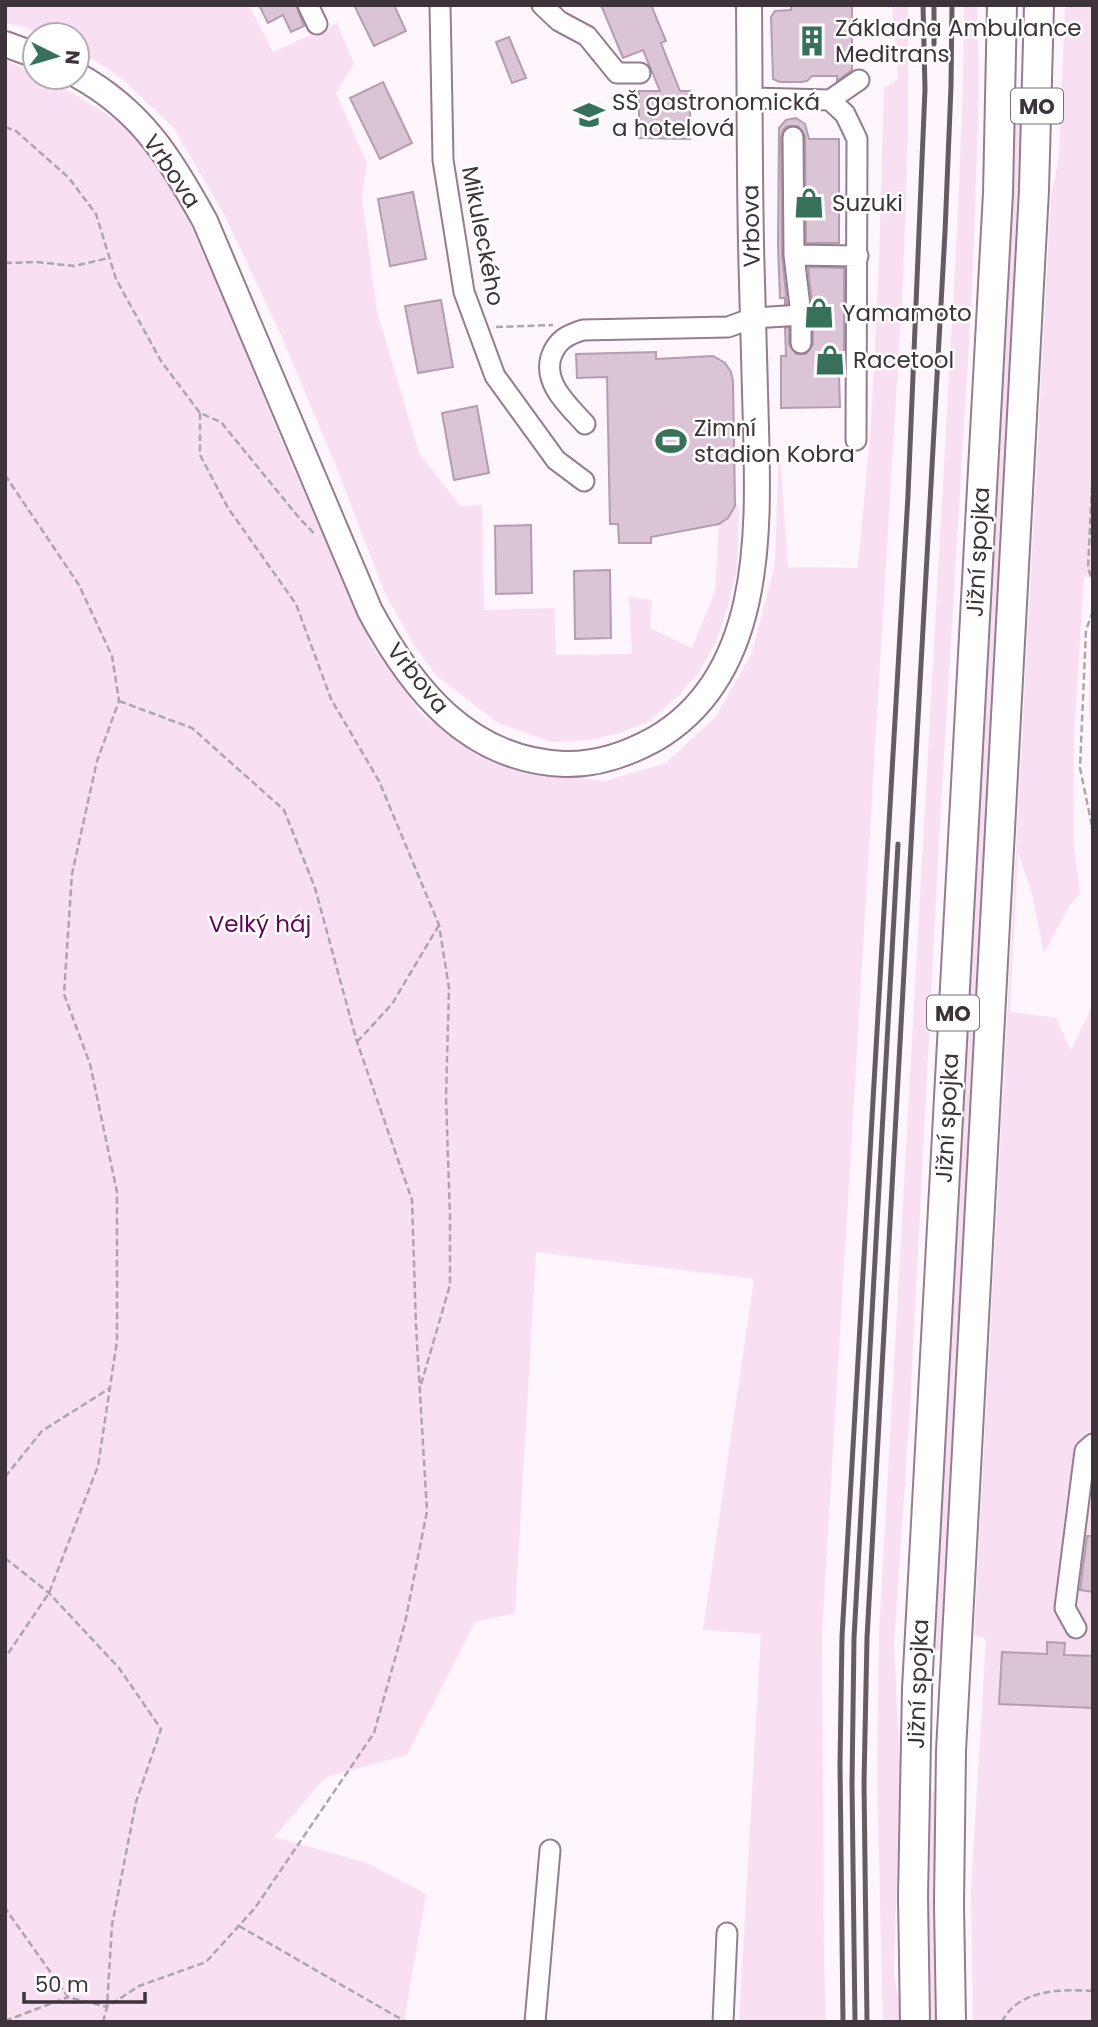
<svg xmlns="http://www.w3.org/2000/svg" width="1098" height="2027" viewBox="0 0 1098 2027" font-family="Poppins,sans-serif">
<style>
.green{fill:#f8dff2}
.building{fill:#dcc4d7;stroke:#b49daf;stroke-width:2}
.lines{fill:none;stroke-linecap:round;stroke-linejoin:round}
.minor-casing{stroke:#937d8f;stroke-width:23}
.major-casing{stroke:#937d8f;stroke-width:28}
.highway-casing{stroke:#937d8f;stroke-width:32}
.path{stroke:#aea4ac;stroke-width:2.5;stroke-dasharray:7 3.5;stroke-linecap:butt}
.minor{stroke:#fff;stroke-width:19}
.major{stroke:#fff;stroke-width:24}
.highway{stroke:#fff;stroke-width:28}
.rail{stroke:#655b63;stroke-width:5}
.labels{text-anchor:middle;dominant-baseline:central;stroke-width:5;stroke-linejoin:round;paint-order:stroke}
.shield{fill:#fff;stroke:#777076;stroke-width:2}
.shield-label{font-size:21px;font-weight:bold;fill:#3d333b}
.poi-label{font-size:23px;fill:#3d333b;stroke:#fff;text-anchor:start}
.street-label{font-size:23px;fill:#3d333b;stroke:#fff}
.park-label{font-size:23px;fill:#630259;stroke:#fff}
</style>
<rect width="100%" height="100%" fill="#fff5fd"/>
<path class="green" d="M5,5H249L273,52L337,23L354,64L336,93L367,164L362,197L377,312L419,453L460,506L482,505L484,610L555,608L556,655L632,654L629,597L652,600L650,628L692,648L715,592L719,524L731,515L735,501L739,510L737,569L726,613L716,642L699,672L681,693L648,722L620,733L589,740L551,742L498,723L437,676L415,647L384,591L336,466L281,335L223,212L173,127L121,78L77,49V35H44L24,27L5,23Z
M892,5H908V136L903,280L822,1633L824,1959L826,2022H739L761,1634L703,1630L754,1279L536,1252L515,1613L475,1622L407,1755L326,1777L274,1837L367,1863L426,1894L404,2022H5V61L35,72V77H46L119,122L148,150L175,189L230,315L282,442L372,647L423,716L493,762L524,773L605,781L666,763L716,716L752,653L775,564L779,442L788,567L858,568L871,426L879,263L884,88L898,79Z
M964,5H977L979,91L972,293L939,839L910,1408L894,1643L900,1767L894,1976L900,2002L899,2022H883L877,1778L879,1634L957,232L963,87Z
M1065,5H1093V578L1084,577L1074,735L1073,842L1080,893L1070,905L1044,953L1032,894L1018,853L1010,1012L1056,1018L1071,1051L1093,1004V2022H973L971,1890L986,1639L974,1636L1051,196L1059,156Z
M1015,124L1022,125L1016,276L941,1648L936,1651L934,1648Z
M1093,626V726L1089,717L1090,633Z
M929,1791H933L936,1795L937,2022H929L927,1861Z"/>
<path class="building" d="M259,5H296L304,26L291,32L283,15L268,23Z
M354,5H394L406,31L374,46Z
M601,5H651L666,41L661,43L680,91H690V139L639,138V91H660L643,50L623,58Z
M791,5H852V70L837,81V76H812L807,81L801,82H780L773,79L771,17L775,11L791,10Z
M509,37L526,78L512,83L496,42Z
M383,82L412,143L380,159L350,98Z
M796,118L805,124L809,139H839V243H806L805,136L798,126H787L783,130L781,137L782,255L787,304H785V298H780L778,246L779,128L786,120Z
M413,192L426,259L390,266L378,199Z
M808,267L844,268V375H839L840,407L781,408V356H786L785,328H789V344L796,354H806L813,344V314Z
M441,300L453,367L418,373L405,306Z
M656,352V359L713,356L725,363L731,372L733,381L735,506L728,518L719,524L651,537V543H619L618,524H610L607,377L577,378L576,354Z
M477,406L489,473L454,480L442,413Z
M531,525L532,593L496,594L495,526Z
M610,570L611,638L575,639L574,571Z
M1087,1536H1093V1592L1080,1590Z
M1047,1642L1065,1643L1064,1655L1093,1656V1708L999,1704L1002,1652L1047,1654Z"/>
<g class="lines">
<g class="minor-casing">
<path id="minor" d="M308,5L317,24
M440,5L443,160L464,292L495,376L556,460L584,481
M542,5L559,21L587,36L617,73H640
M748,98L830,100L845,114L857,139L856,440
M830,100L859,80
M793,137L794,255L801,315V343
M794,255L858,256
M585,424C569,406 543,384 551,357C557,340 567,335 583,330L728,327L753,318L801,315
M1076,1628L1065,1608L1085,1451L1093,1444
M535,2022L550,1850
M723,2022L727,1933"/>
</g>
<g class="major-casing">
<path id="major" d="M5,44L35,55
M77,75C141,110 171,159 205,221L370,611C412,689 468,760 564,764C595,765 628,754 655,739C762,677 759,536 756,428C755,379 753,331 752,282C749,190 750,97 749,5"/>
</g>
<g class="highway-casing">
<path id="highway" d="M915,2022L913,1896L917,1689L998,193L1002,5
M951,2022L949,1904L951,1751L1034,190L1039,5"/>
</g>
<path class="path" d="M5,127L16,131L69,178L96,214L116,279L161,361L200,413L221,422L300,519L314,533
M5,263L37,262L74,266L109,258
M496,327L553,325
M200,413V455L228,508L296,604L331,699L379,781L439,925L449,988L446,1097L450,1217V1285L420,1388
M1093,465L1088,568L1093,582
M5,475L79,585L112,656L119,701L97,761L72,874L64,994L90,1064L117,1192V1341L98,1466L49,1593L5,1658
M1093,611L1086,630L1080,768L1093,831
M357,1042L392,1004L439,925
M5,1477L42,1431L110,1388
M5,1558L49,1593L119,1668L161,1729L136,1802L112,1925L107,2007L68,1997L5,1908
M239,1926L406,2022
M5,2021L68,1997
M103,2022L107,2007L139,1986L206,1962L255,1908L374,1733L405,1623L427,1511L416,1326L412,1200L357,1042L315,888L284,810L192,728L119,701
M1002,2022C1018,1989 1061,1989 1093,1991"/>
<use href="#minor" class="minor"/>
<use href="#major" class="major"/>
<use href="#highway" class="highway"/>
<path class="rail" d="M934,5V44
M843,2022L840,1764L842,1637L908,495L925,89L923,5
M855,2022L852,1784L854,1638L898,844
M867,2022L864,1783L867,1638L945,232L951,86L952,5"/>
</g>
<defs>
<g id="building-bare" transform="scale(2.415)"><path d="M-4-6H4V6H1V3H-1V6H-4ZM-2.5-4.3h1.7v1.8h-1.7ZM.8-4.3h1.7v1.8H.8ZM-2.5-1h1.7V.8h-1.7ZM.8-1h1.7V.8H.8Z" fill="#377159" stroke="#fff" stroke-width="2.5" paint-order="stroke"/></g>
<g id="university-bare" transform="scale(2.415)"><path d="M0-5L7-2L0 1L-7-2ZM-4 1L0 2.5L4 1V4Q0 6-4 4Z" fill="#377159" stroke="#fff" stroke-width="2.5" paint-order="stroke"/></g>
<g id="shop-bare" transform="scale(2.415)"><path d="M-5-2.5h2.3a2.7 3.5 0 0 1 5.4 0H5L5.5 6h-11ZM-1.5-2.5h3a1.5 2.3 0 0 0-3 0Z" fill="#377159" stroke="#fff" stroke-width="2.5" paint-order="stroke"/></g>
<g id="stadium-bare" transform="scale(2.415)"><path d="M0-5a6.5 5 0 1 0 0 10a6.5 5 0 1 0 0-10ZM-3.5-1.8h7v3.6h-7Z" fill="#377159" stroke="#fff" stroke-width="2.5" paint-order="stroke"/></g>
</defs>
<g fill-rule="evenodd">
<use href="#building-bare" x="812" y="41"/>
<use href="#university-bare" x="589" y="115"/>
<use href="#shop-bare" x="809" y="203"/>
<use href="#shop-bare" x="819" y="313"/>
<use href="#shop-bare" x="830" y="360"/>
<use href="#stadium-bare" x="671" y="441"/>
</g>
<g class="labels">
<g class="shield">
<rect x="1011" y="88.5" width="52" height="35" rx="5"/>
<rect x="927" y="995.5" width="52" height="35" rx="5"/>
</g>
<g class="shield-label">
<text x="1037" y="106">MO</text>
<text x="953" y="1013">MO</text>
</g>
<g class="poi-label">
<text x="835" y="28">Základna Ambulance<tspan x="835" dy="26">Meditrans</tspan></text>
<text x="612" y="102">SŠ gastronomická<tspan x="612" dy="26">a hotelová</tspan></text>
<text x="832" y="203">Suzuki</text>
<text x="842" y="313">Yamamoto</text>
<text x="853" y="360">Racetool</text>
<text x="694" y="428">Zimní<tspan x="694" dy="26">stadion Kobra</tspan></text>
</g>
<g class="street-label">
<text transform="translate(172 171) rotate(56)">Vrbova</text>
<text transform="translate(751 226) rotate(-91)">Vrbova</text>
<text transform="translate(483 236) rotate(79)">Mikuleckého</text>
<text transform="translate(978 552) rotate(-87)">Jižní spojka</text>
<text transform="translate(418 678) rotate(51)">Vrbova</text>
<text transform="translate(947 1118) rotate(-87)">Jižní spojka</text>
<text transform="translate(918 1684) rotate(-88)">Jižní spojka</text>
</g>
<g class="park-label">
<text x="260" y="924">Velký háj</text>
</g>
</g>
<rect width="1098" height="2027" fill="none" stroke="#3d333b" stroke-width="14"/>
<g transform="translate(56 56) rotate(95)"><circle r="33" fill="#ffffff" stroke="#b1adb1" stroke-width="2"/>
<path d="M0-5L12 26L0 18L-12 26Z" fill="#377159"/>
<text y="-10" font-size="19" font-weight="bold" text-anchor="middle" fill="#3d333b">N</text>
</g>
<path d="M24 1992v10h121v-10" fill="none" stroke="#3d333b" stroke-width="3.5"/>
<text x="35" y="1992" font-size="21" fill="#3d333b" stroke="#ffffff" stroke-width="5" paint-order="stroke">50 m</text>
</svg>
